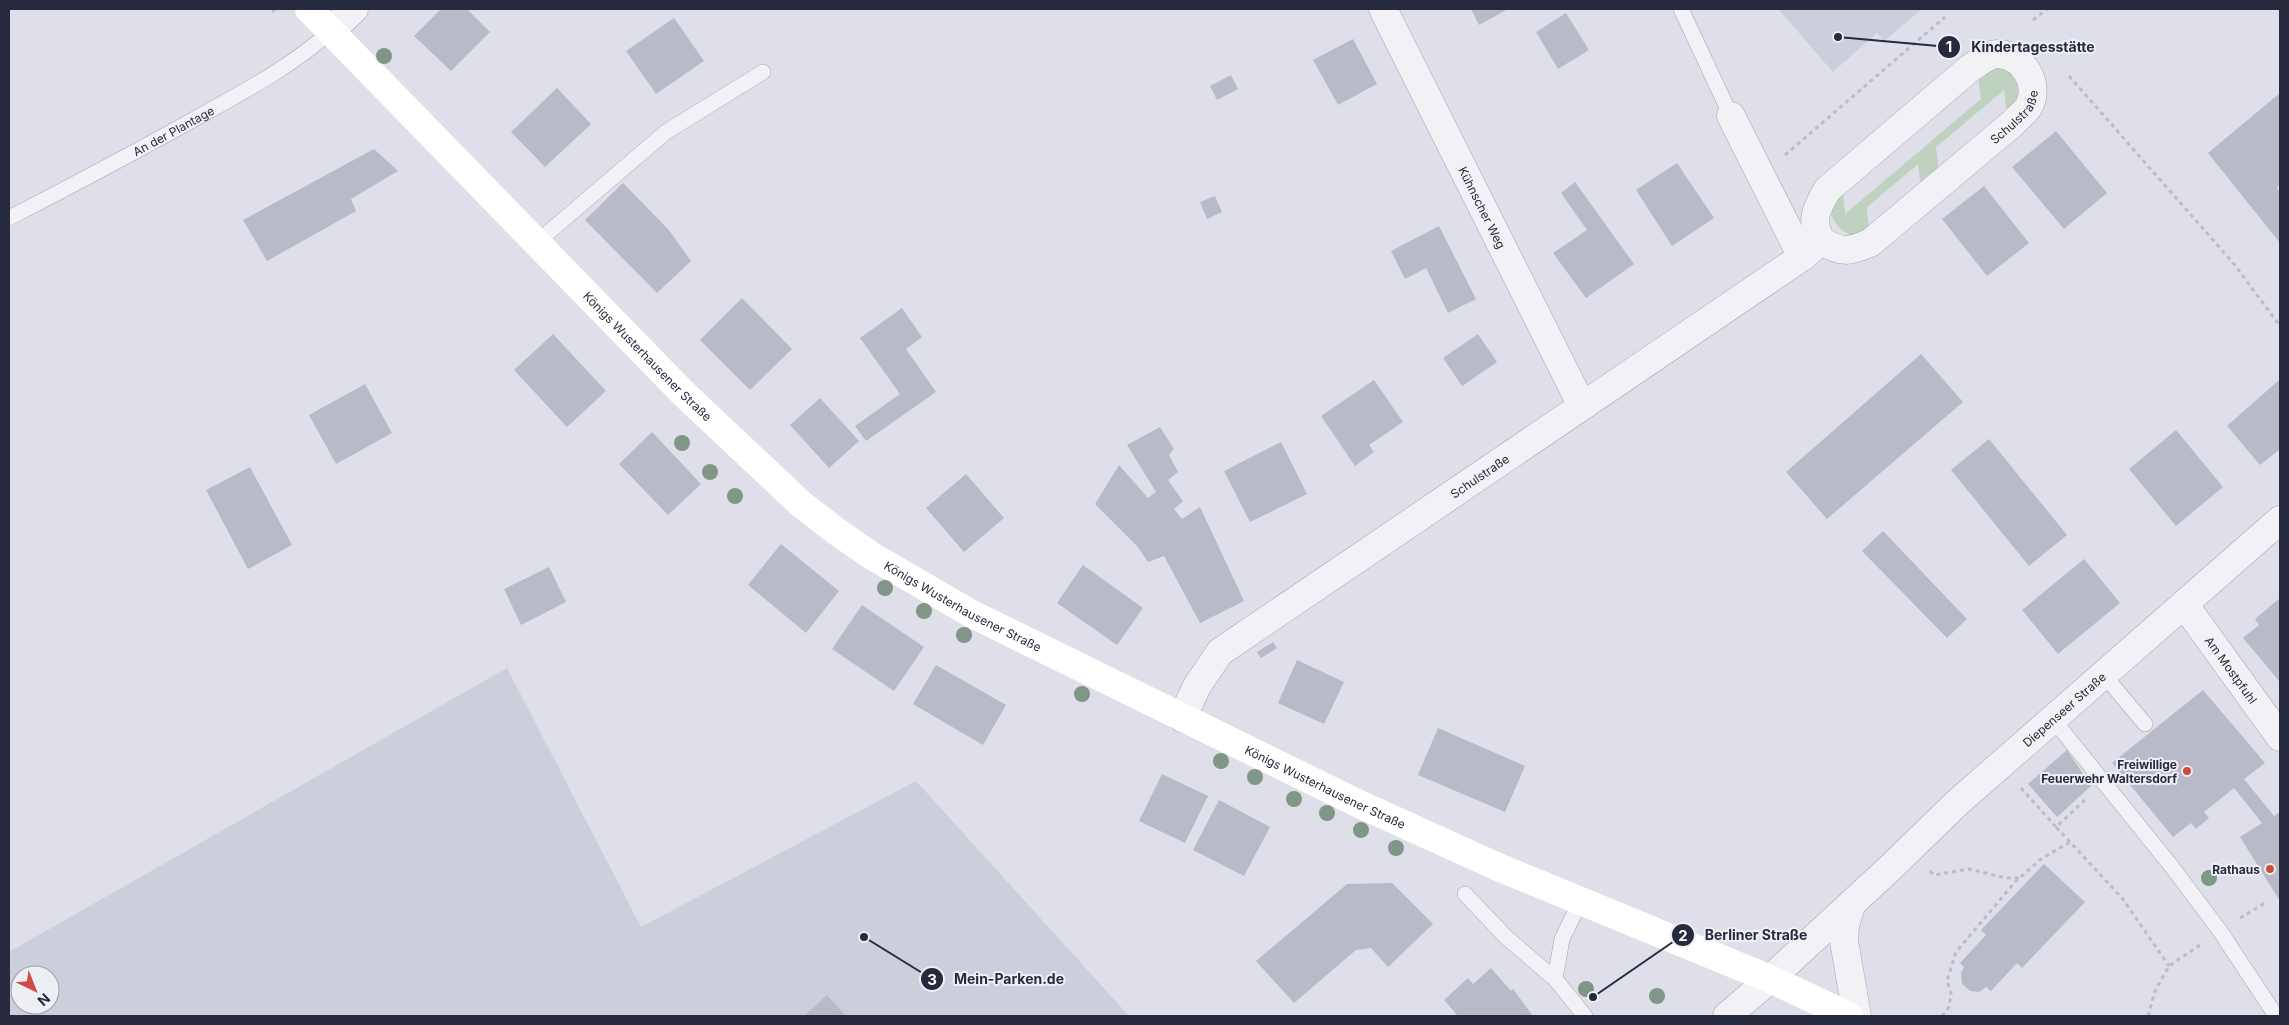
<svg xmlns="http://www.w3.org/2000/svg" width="2289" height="1025" viewBox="0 0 2289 1025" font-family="Inter,sans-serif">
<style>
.built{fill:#ccceda;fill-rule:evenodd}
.green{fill:#bfd2bf}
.building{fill:#b8bac8}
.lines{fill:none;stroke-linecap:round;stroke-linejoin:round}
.service-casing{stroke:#a3a5b2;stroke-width:16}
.minor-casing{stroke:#a3a5b2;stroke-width:29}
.tertiary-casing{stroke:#a3a5b2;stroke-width:29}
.path{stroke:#bcbdc6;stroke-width:3;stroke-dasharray:4 4;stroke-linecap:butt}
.service{stroke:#f1f1f6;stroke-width:15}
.minor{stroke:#f1f1f6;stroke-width:28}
.tertiary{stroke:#f1f1f6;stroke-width:28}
.secondary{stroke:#fff;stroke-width:28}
.tree{fill:#809686}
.poi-dot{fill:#cf4d40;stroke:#edeff5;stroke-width:2}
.labels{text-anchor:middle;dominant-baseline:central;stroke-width:4;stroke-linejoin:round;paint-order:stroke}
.street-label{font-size:12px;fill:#272a3f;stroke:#edeff5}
.poi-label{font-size:12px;font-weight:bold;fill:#272a3f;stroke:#edeff5;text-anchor:end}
.leader{fill:none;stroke:#272a3f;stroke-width:2}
.callout-dot{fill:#272a3f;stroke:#edeff5;stroke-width:2}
.mark-label{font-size:15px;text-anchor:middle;font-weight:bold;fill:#fff}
.callout-label{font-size:14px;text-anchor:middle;font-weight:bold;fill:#272a3f;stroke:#edeff5;stroke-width:4;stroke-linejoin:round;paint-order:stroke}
</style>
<rect width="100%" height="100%" fill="#dedfe8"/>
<path class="built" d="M1778,9H1922L1884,41L1877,33L1833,72Z
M507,668L641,927L916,781L1129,1016H9V952ZM20,975H50V1005H20Z"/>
<path class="green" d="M1993,67C2009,69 2027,82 2018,101C2016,106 2011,110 2007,114L2004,90L1936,147L1939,173L1921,188L1918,164L1867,207L1869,231L1852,236C1842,231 1832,223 1831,211L1843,190L1845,214L1981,99L1978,75Z"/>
<path class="building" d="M441,9H467L490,32L451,71L414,36Z
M1471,9H1508L1479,25Z
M1566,13L1589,50L1558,69L1536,32Z
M674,18L704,61L656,94L626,51Z
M1353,39L1377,84L1338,105L1313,60Z
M1231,75L1238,89L1217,100L1210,86Z
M557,88L591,124L545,167L511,132Z
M2280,93V185L2277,188L2280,192V243L2208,153Z
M2056,131L2107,193L2064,229L2012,167Z
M374,149L398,171L351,199L356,211L267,261L243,220Z
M1677,163L1714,218L1672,246L1636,190Z
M1575,182L1634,264L1586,298L1553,253L1587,230L1561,193Z
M623,183L668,229L691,261L657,293L585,220Z
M1984,186L2029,243L1987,276L1942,219Z
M1215,196L1222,212L1207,219L1200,202Z
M1439,226L1476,299L1448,313L1426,268L1405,279L1391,251Z
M742,298L792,349L750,390L700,340Z
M902,308L922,337L906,349L936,392L866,441L855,426L900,394L860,338Z
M553,334L606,391L567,427L514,370Z
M1478,334L1497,362L1462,386L1443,358Z
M1921,354L1963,402L1827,519L1786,472Z
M1374,380L1403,422L1369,445L1374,452L1355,466L1321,416Z
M2279,380L2280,449L2260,465L2227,426Z
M365,384L392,433L336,464L309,415Z
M820,398L859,441L829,468L790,425Z
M1160,427L1174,449L1169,455L1178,472L1168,480L1183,501L1174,509L1182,519L1200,507L1244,601L1200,623L1164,556L1148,562L1137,546L1095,504L1119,465L1148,498L1156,492L1127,445Z
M2176,430L2223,487L2176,526L2129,469Z
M652,432L701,484L668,515L619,464Z
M1989,439L2067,535L2029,566L1951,470Z
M1281,442L1307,494L1250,522L1224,471Z
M250,467L292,545L248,569L206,490Z
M966,474L1004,518L964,552L926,508Z
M1883,531L1967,619L1947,638L1862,551Z
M781,544L839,591L806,633L748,585Z
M2084,559L2120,603L2058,654L2022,610Z
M1083,565L1143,608L1117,645L1057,603Z
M549,567L566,602L521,625L504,589Z
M2280,598V682L2243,638L2259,625L2255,619Z
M862,605L924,647L894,691L832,649Z
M1273,642L1277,648L1261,658L1257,652Z
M1297,660L1344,682L1324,724L1278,703Z
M936,665L1006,705L983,745L913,704Z
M2203,690L2265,763L2244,779L2274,816L2280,812V901L2240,837L2262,823L2234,788L2204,812L2209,818L2196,829L2191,823L2173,837L2112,763Z
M1438,728L1525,766L1505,812L1418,775Z
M2067,750L2091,786L2057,817L2028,784Z
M1162,774L1208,796L1185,843L1139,821Z
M1219,800L1270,827L1244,876L1193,850Z
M2044,864L2085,902L2022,968L2017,963L1991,991L1986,987L1979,992L1970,991L1962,984L1961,973L1964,967L1960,963L1986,935L1981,930Z
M1392,883L1433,924L1388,967L1371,948L1356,950L1294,1003L1256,961L1347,884Z
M1491,968L1511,991L1513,989L1533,1016H1458L1444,1000L1468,978L1473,984Z
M827,995L846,1016H804Z"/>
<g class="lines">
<g class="service-casing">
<g id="service">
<path d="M1681,9L1731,116"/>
<path id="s1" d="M9,218C73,185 137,151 200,116C245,91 292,66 331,31"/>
<path d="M536,243L666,132L763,72"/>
<path d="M2103,674L2145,724"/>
<path d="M2052,718L2172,867L2220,931L2276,1016"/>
<path d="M1465,894L1507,938L1555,979L1585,1016"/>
<path d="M1555,979L1562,939L1581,900"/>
</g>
</g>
<g class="minor-casing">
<g id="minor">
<path id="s2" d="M1383,9L1582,406"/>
<path d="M331,31L354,9"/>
<path d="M1731,116L1802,257"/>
<path id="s3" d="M2184,604L2280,737"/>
<path id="s4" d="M1182,718L1197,686L1220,652L1802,257L1821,241C1842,253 1848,252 1870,243L2013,123C2017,118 2026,112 2029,106C2040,85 2025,57 2000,54C1989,53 1978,63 1969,69L1827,190C1816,210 1810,220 1821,241"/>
<path d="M1852,903L1845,925L1844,941L1857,1016"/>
<path id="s5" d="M1770,979L1889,869L1957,803L2280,520"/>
</g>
</g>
<g class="tertiary-casing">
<path id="tertiary" d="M1727,1016L1770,979"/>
</g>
<path class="path" d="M272,9L277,15
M2033,20L2047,9
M2069,76L2234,264L2280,326
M1785,155L1945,17
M2021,788L2056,827
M2085,800L2056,827L2122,898L2169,966
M1930,871L1934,875L1969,869L2006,878H2019
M2240,918L2265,903
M1942,1016L1949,1007L1951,993L1947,981L1956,952L2015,882L2041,859L2070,842
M2148,1016L2155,991L2169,966L2200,945"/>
<use href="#service" class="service"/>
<use href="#minor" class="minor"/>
<use href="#tertiary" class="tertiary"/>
<path class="secondary" id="s6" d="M309,9L683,393L801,504L836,531L872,556L970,613L1355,802L1498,867L1770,979L1849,1016"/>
</g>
<g class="tree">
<circle cx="384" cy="56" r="8"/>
<circle cx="682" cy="443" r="8"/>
<circle cx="710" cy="472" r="8"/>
<circle cx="735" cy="496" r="8"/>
<circle cx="885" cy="588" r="8"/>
<circle cx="924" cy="611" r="8"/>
<circle cx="964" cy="635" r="8"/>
<circle cx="1082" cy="694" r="8"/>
<circle cx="1221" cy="761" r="8"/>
<circle cx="1255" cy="777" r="8"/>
<circle cx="1294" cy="799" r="8"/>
<circle cx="1327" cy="813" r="8"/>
<circle cx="1361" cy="830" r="8"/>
<circle cx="1396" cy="848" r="8"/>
<circle cx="2209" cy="878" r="8"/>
<circle cx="1586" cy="989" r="8"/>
<circle cx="1657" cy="996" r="8"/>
</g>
<g class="poi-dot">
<circle cx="2187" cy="771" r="5"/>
<circle cx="2270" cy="869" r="5"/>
</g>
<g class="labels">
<g class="street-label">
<text stroke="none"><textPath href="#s4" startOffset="1049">Schulstraße</textPath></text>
<text stroke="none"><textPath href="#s1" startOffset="186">An der Plantage</textPath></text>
<text stroke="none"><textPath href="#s2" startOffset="222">Kühnscher Weg</textPath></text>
<text stroke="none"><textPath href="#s6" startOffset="485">Königs Wusterhausener Straße</textPath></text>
<text stroke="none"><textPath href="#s4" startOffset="390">Schulstraße</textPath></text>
<text stroke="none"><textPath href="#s6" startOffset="890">Königs Wusterhausener Straße</textPath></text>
<text stroke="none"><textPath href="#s3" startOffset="81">Am Mostpfuhl</textPath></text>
<text stroke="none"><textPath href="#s5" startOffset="399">Diepenseer Straße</textPath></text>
<text stroke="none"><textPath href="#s6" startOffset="1295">Königs Wusterhausener Straße</textPath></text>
</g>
<g class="poi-label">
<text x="2177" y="764">Freiwillige<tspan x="2177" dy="14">Feuerwehr Waltersdorf</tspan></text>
<text x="2260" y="869">Rathaus</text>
</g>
</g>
<path class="leader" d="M1838 37L1949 47M1593 997L1683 935M864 937L932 979"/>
<g class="callout-dot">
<circle cx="1838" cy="37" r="5"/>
<circle cx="1593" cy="997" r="5"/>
<circle cx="864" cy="937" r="5"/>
<circle cx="1949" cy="47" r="12"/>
<circle cx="1683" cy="935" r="12"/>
<circle cx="932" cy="979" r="12"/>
</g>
<g class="mark-label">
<text x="1949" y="52">1</text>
<text x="1683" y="941">2</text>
<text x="932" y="985">3</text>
</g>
<g class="callout-label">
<text x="2033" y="52">Kindertagesstätte</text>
<text x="1756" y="940">Berliner Straße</text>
<text x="1009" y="984">Mein-Parken.de</text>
</g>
<rect width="2289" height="1025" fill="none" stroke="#272a3f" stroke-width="20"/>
<g transform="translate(35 990) rotate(137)"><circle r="24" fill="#edeff5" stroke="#9ea0ac"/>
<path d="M0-4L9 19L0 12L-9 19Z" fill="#cf4d40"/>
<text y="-8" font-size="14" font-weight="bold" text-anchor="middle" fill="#272a3f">N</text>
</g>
</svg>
